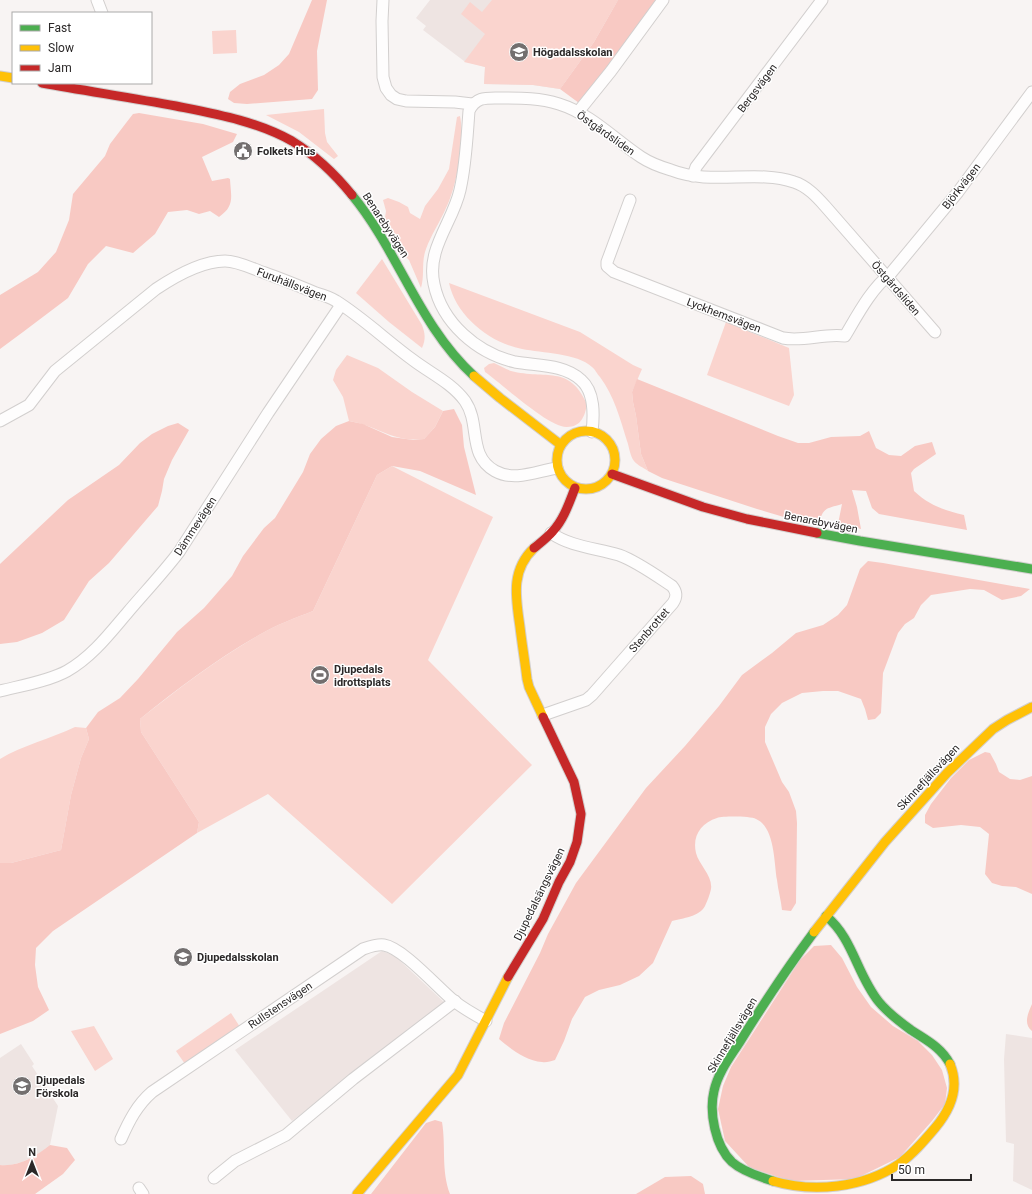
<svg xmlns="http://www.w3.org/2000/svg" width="1032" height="1194" font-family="Roboto,sans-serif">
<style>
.built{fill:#eee4e2}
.green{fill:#fad4ce}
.forest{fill:#f8c9c3}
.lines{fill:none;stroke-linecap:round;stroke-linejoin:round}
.street-casing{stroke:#d2cfce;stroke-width:13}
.fast-casing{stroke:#d2cfce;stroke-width:11}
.slow-casing{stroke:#d2cfce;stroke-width:11}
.jam-casing{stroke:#d2cfce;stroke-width:11}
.street{stroke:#fefdfd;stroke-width:11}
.fast{stroke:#4caf50;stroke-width:9}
.slow{stroke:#ffc107;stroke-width:9}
.jam{stroke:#c62828;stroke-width:9}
.labels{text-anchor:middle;stroke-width:3;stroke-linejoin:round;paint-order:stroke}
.poi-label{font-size:11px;font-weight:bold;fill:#2b2828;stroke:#fff;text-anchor:start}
.street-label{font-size:11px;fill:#2b2828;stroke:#fff}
</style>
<rect width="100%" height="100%" fill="#f8f4f3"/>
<g class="built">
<path d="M430,0H618L560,89L533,85L484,84L485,67L464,61L423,30L426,26L416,18Z"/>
<path d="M382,951L395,956L446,1004L292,1121L235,1050Z"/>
<path d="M1006,1034L1032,1038V1190L1013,1181L1014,1144L1006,1142L1004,1059Z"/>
<path d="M21,1044L34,1064L32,1066L58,1106L50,1145L37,1155L22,1162L7,1166L0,1165V1058Z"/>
</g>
<g class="green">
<path d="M492,0H618L594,42L560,89L533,85L484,84L485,67L464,62L485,34L461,14L470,2L482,12Z"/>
<path d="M236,30L237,53L213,54L212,31Z"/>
<path d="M324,109L325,133L327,142L338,156L334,159L299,132L266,115Z"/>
<path d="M460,116C465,139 457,186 446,208C440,222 431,235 426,249C421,262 425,275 421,288L409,260L403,254L385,218L386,211L383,200L388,198L399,202L408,207L410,213L420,219L425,206L438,189L449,169L457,117Z"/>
<path d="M382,259L422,325C425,333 426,339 422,348L389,322L356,293Z"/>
<path d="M449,283L580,332L633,365L642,369L632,392L633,402L636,416L641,454L648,471C644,468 637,465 634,461C630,456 629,446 627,441C620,418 614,396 600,377C597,374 595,369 592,367C577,353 542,353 522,349C490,343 456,316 449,283Z"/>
<path d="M726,322L789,348L794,395L789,406L707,375Z"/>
<path d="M347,355L378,368L412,392L443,411L435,427L424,439C394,443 378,426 349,421L343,397L333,380L336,370Z"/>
<path d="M494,363C500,366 506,369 511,371C546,380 569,364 587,404C585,416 581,427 567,427C549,428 501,383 485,372L484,368L489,364Z"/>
<path d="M392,466L493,517L428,660L532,765L392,904L268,794L197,833L199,822L141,732L140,719C178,689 217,659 259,635C276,625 295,618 313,611L377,475Z"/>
<path d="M75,727L86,728L89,739L81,758L71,795L61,850L11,863H0V759C23,745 50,739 75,727Z"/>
<path d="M231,1013L240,1027L185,1064L176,1051Z"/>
<path d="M94,1026L113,1059L95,1071L71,1031Z"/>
</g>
<g class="forest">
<path d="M312,0H327L317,51L318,90L312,99L247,104L234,103L228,99L230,92L240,84L264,75L279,65L289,54Z"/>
<path d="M618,0H656L619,55L579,103L560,89L594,42Z"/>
<path d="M139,113L203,124L237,134L233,142L202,157L212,181L228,178L230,179C231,197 235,206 219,217L210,211L199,214L187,210L168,212L155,234L133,253L106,246L88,264L68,298L23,332L0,349V295L38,272L56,252L69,220L73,194L105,156L110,144L126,123L133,114Z"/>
<path d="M637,379L778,436L798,443H809L831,437L860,436L869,431L876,448L889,455L901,456L915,446L932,442L936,454L914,469L911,473L914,491C930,506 944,510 964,515L967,530L879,514L872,508L866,491L852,490L857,507L861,529L838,524L842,504C826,509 823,507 819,524L804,523L757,509L662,478L648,471L641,454L636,416L633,402L632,392Z"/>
<path d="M454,409L462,425L464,447L476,495L420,471L392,466L377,475L313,611C295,618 276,625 259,635C217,659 178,688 140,719L141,732L199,822L197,833L53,931L36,948L35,965L38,987L49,1010L33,1021L0,1034V863H11L61,850L71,795L81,758L89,739L86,728L98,712L120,698L138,679L177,632L204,608L232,576L243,556L264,528L275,518L303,472L310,454L321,439L336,426L349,421L363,424L392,437L413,440L424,439L435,427L443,411Z"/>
<path d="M178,423L189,430L172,460L164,479L162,491L158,506L109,563L89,581L64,620L42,633L17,642L0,644V564L68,500L119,465L140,443L152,434L168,426Z"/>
<path d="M868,561L883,563L1030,589L1021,596L1002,600L984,590L970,589L931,595L921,605L914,618L905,624L898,633L883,673L881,713L875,719L868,720L865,709L861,699L838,691H823L802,693L782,703L771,714L765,727V742L782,782L789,792L796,811L797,823L796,903L791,911L782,910C781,900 778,890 777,880C774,863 775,827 756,819C750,816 723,816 717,818C701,823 692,836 696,853C699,865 713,876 711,889C710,894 707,902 705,906C699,917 683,918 672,921L653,963L639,976L620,985L599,990L585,997L572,1019L564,1041L555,1060C551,1061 546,1063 542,1062C526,1061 511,1049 499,1039L504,1023L540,953L548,934L576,883L646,788L685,746L719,706L742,675L772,653L796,633L823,625L838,615L847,605L860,569Z"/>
<path d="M985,752L990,753L996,764L999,772L1010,779L1020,780L1032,776V894L1016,887L1002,886L992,883L985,874L989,834L980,827L961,825L933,828L925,823V815L931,804L951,778L969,760Z"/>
<path d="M831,945L842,958L857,987L871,1007L893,1026L918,1041L932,1055L942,1070L947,1088L945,1104L932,1121L900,1157L855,1179L792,1181L750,1168L725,1141L718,1109L723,1086L731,1067L800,960L814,946Z"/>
<path d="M1032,1004V1031C1023,1024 1028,1013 1032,1004Z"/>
<path d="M435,1120L442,1122C446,1146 441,1171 450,1194H371L426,1123Z"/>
<path d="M50,1145L67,1148L75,1160L63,1174L35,1194H0V1165C19,1167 36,1156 50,1145Z"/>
<path d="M691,1176L703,1184L705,1194H636L665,1177Z"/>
</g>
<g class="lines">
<defs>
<g id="street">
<path d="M97,0L102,13"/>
<path d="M383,0L382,21L383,77L386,88L391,95L397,99L406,101L455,102L472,104"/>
<path d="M578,112L611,71L663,0"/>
<path d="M693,176L696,167L822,0"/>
<path d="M630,200L607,262V266L614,272L783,338C804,342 824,333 845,336C858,314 871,289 891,273L958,192L1032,92"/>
<path d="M0,421L29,405L55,371L156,289C174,277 201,261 225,261C238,261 253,269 265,273C282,279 299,286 316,293C323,295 330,297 336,301C363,318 387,341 413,360C430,373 452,383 465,401C481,424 467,455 495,471C515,482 537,471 557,468"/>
<path d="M592,432C594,415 595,392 581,380C564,364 537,366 515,362C477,353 442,323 434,284C426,249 453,222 460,190C466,164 467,137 469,111C476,96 487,98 502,98C522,98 540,98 559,104C591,114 614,139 641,157C650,163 661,167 671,170C712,186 755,169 794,182C807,186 817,197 825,206L935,332"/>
<path d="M0,691C20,686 49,681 67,671C92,657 110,633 128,612C145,592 163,573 179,552L268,413L341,305"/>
<path d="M543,715L586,700L592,695L673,603C677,597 677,592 672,586C657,576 636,561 619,555C596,548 571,547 551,533"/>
<path d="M121,1139C129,1121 137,1105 152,1092L363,949C369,947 377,944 384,945C403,948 438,988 454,1001C464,1009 475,1015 486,1021"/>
<path d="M214,1178L235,1161L286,1135L353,1079L455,1001"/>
<path d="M139,1188L143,1194"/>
</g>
<g id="fast">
<path d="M352,195C399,252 419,326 474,376"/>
<path d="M817,533L860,541L1032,569"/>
<path d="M826,916C853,938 857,975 879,1002C888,1013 900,1022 911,1030C926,1040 941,1047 950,1064"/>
<path d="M773,1181C760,1177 742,1171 732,1162C715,1146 709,1112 714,1091C718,1072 731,1056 741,1040C764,1003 788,967 814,932"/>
</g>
<g id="slow">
<path d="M0,76L13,78"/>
<path d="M474,376L500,398L561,445"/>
<circle cx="586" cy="460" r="29"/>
<path d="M534,548C510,571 516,598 520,627C522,644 525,662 527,679L529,687L543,717"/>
<path d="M814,932L885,842L947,773L993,729L1007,720L1032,707"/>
<path d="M773,1181C813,1193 863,1188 899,1164C913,1154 924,1141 935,1128C951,1109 960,1088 950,1064"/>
<path d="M357,1194L458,1075L508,977"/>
</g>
<g id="jam">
<path d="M42,83C87,91 132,98 176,106C216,114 256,121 292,141C315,155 335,174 352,195"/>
<path d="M612,474L703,507L747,519L817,533"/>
<path d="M534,548C540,543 547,538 553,531C564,519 569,503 575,488"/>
<path d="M508,977L543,919L559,882L570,862L577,842L581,814L574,782L543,717"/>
</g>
</defs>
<use href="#street" class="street-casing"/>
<use href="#fast" class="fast-casing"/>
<use href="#slow" class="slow-casing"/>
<use href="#jam" class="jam-casing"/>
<use href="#street" class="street"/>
<use href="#fast" class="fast"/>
<use href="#slow" class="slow"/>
<use href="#jam" class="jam"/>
</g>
<defs>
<symbol id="school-disc" viewBox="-11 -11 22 22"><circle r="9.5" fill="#736f6f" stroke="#fff"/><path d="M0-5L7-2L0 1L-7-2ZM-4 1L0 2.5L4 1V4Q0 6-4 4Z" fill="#fff"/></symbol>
<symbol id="civic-disc" viewBox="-11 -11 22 22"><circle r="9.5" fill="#736f6f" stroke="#fff"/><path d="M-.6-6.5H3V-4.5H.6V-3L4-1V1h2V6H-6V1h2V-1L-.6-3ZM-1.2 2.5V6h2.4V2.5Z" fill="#fff"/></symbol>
<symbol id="stadium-disc" viewBox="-11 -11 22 22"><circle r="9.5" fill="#736f6f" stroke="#fff"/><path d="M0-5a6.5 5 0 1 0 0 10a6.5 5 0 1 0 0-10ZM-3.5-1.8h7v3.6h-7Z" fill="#fff"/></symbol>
</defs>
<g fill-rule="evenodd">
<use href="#school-disc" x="508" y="41" width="22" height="22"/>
<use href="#civic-disc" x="232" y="140" width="22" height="22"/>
<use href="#stadium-disc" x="309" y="664" width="22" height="22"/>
<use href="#school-disc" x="172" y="946" width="22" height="22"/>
<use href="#school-disc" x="11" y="1075" width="22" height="22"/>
</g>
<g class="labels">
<g class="poi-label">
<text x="533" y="56">Högadalsskolan</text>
<text x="257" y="155">Folkets Hus</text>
<text x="334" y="673">Djupedals<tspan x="334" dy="13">idrottsplats</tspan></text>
<text x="197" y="961">Djupedalsskolan</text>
<text x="36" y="1084">Djupedals<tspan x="36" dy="13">Förskola</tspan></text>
</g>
<g class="street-label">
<text transform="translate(757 88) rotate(-53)" y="4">Bergsvägen</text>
<text transform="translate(606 133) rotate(35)" y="4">Östgårdsliden</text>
<text transform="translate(961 186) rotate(-52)" y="4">Björkvägen</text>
<text transform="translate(386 225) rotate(57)" y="4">Benarebyvägen</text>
<text transform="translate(292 284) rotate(21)" y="4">Furuhällsvägen</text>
<text transform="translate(896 288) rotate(49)" y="4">Östgårdsliden</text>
<text transform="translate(724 315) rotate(21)" y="4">Lyckhemsvägen</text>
<text transform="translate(821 522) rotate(11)" y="4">Benarebyvägen</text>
<text transform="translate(195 526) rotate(-57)" y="4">Dämmevägen</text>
<text transform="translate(649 630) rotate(-49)" y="4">Stenbrottet</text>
<text transform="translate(928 777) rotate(-47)" y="4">Skinnefjällsvägen</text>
<text transform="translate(539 894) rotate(-64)" y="4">Djupedalsängsvägen</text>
<text transform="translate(280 1005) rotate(-34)" y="4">Rullstensvägen</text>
<text transform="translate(732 1035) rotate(-59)" y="4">Skinnefjällsvägen</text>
</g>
</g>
<rect x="12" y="12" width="140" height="72" fill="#ffffff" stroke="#aaa9a9"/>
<rect x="20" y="25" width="20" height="6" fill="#4caf50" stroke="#aaa9a9"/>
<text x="48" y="32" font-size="12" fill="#2b2828">Fast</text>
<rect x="20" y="45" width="20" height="6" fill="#ffc107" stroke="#aaa9a9"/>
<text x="48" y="52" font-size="12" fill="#2b2828">Slow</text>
<rect x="20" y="65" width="20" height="6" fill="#c62828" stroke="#aaa9a9"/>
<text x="48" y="72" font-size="12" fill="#2b2828">Jam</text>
<g transform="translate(32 1162)" stroke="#ffffff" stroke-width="3" paint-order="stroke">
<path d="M0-3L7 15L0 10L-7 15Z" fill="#2b2828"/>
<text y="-6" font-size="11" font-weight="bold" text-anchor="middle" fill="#2b2828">N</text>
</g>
<path d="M892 1174v6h79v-6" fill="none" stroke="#2b2828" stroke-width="2"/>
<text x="898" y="1174" font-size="12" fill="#2b2828" stroke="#ffffff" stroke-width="3" paint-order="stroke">50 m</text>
</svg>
